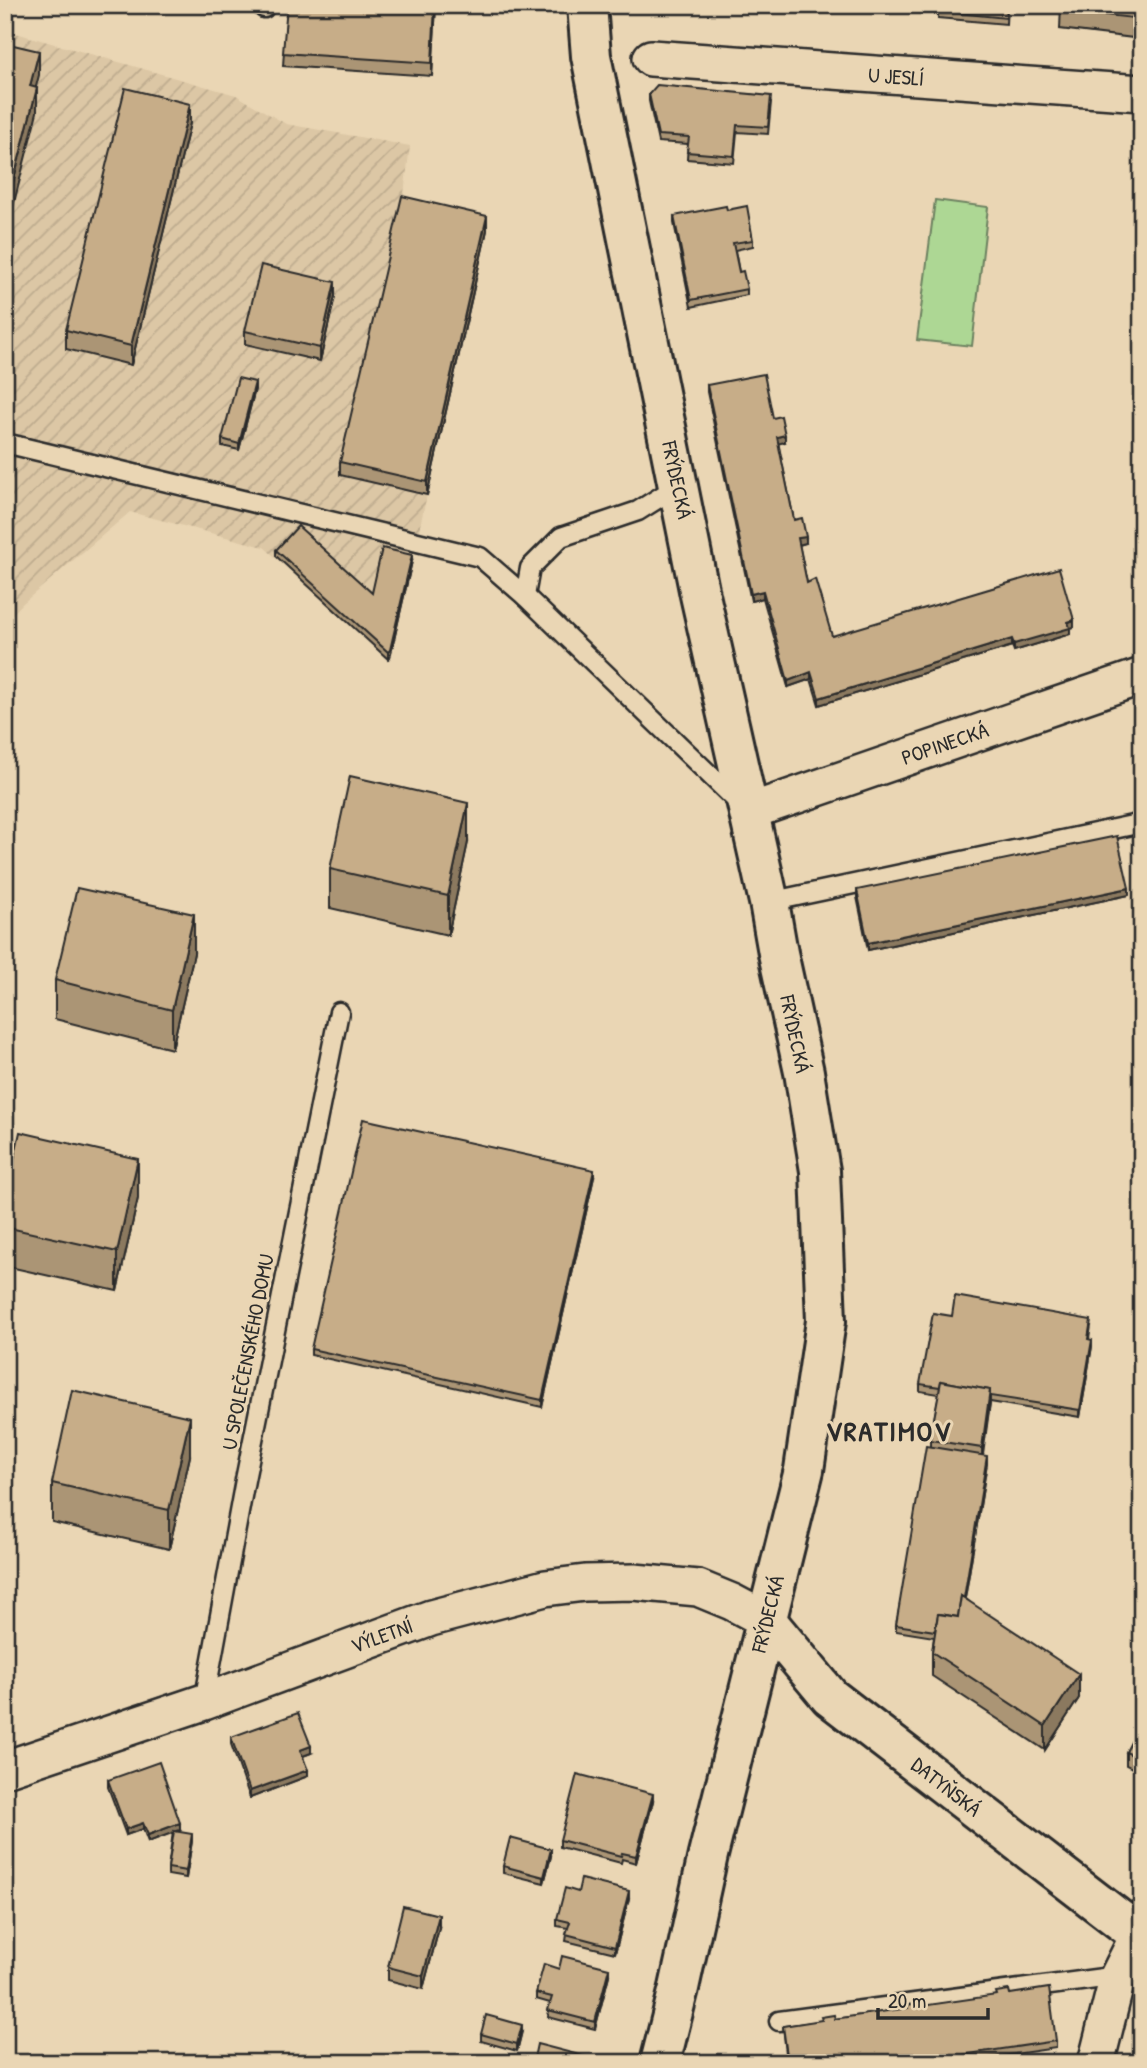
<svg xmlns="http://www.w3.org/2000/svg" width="1147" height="2068" font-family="'Patrick Hand',sans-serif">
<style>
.industrial{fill:url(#industrial-furrows)}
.green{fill:#add794;stroke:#6c8160;stroke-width:2}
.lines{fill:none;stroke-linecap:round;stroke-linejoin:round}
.lane-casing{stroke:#2b2b2b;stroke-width:23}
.street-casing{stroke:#2b2b2b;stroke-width:40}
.secondary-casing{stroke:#2b2b2b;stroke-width:44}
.lane{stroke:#ead6b4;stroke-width:18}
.street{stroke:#ead6b4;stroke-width:35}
.secondary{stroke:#ead6b4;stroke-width:38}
.wall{fill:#ab9575;stroke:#2b2b2b;stroke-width:2}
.shaded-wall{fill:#8b795f;stroke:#2b2b2b;stroke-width:2}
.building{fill:#c7ad88;stroke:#2b2b2b;stroke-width:2}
.labels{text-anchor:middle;stroke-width:6;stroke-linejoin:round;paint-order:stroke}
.street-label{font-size:21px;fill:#2b2b2b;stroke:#ead6b4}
.district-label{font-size:28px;font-weight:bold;letter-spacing:2px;fill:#2b2b2b;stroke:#ead6b4}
</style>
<defs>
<pattern id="industrial-furrows" width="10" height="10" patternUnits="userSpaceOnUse" patternTransform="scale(1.75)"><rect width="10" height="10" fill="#dcc7a5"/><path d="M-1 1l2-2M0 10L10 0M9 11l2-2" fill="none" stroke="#bdab8e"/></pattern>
</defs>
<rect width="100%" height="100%" fill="#ead6b4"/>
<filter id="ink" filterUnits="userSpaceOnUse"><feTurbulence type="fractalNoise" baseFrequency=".0143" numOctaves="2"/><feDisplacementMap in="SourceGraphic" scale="14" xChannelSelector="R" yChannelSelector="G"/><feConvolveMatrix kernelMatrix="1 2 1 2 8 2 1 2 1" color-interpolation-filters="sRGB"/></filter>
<g filter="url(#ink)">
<path class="industrial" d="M5,30L236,95L286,124L410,146L402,210L427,495L390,657L388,659L264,547L130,512L23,603L5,622Z"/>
<path class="green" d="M935,200L988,207L972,346L917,340Z"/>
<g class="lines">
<defs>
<g id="lane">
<path d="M264,8V5"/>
<path d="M5,443L480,557L525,596L740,804"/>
<path d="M525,596L530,568L561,537L638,511L678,486"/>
<path d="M769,902L1142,823"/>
<path d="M204,1702L245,1480L339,1012"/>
<path d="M779,2021L1118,1976"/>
</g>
<g id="street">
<path d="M651,58L1142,93"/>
<path d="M748,812L1142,676"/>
<path d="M5,1769L204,1702L431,1618L545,1588L585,1583L634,1582L698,1588L732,1602L766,1620"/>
<path d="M1096,2063L1118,1976L1142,1928"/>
</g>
<g id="secondary">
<path d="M587,5L591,56L700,595L769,902L778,953L804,1072L820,1171L826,1321L804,1470L708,1855L679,1988L660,2063"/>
<path d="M766,1620L830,1697L1142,1937"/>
</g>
</defs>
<use href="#lane" class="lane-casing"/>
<use href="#street" class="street-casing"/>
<use href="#secondary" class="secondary-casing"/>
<use href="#lane" class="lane"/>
<use href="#street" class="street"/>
<use href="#secondary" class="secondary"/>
</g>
<g class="wall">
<path d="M287,5H436L432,76L283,66Z"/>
<path d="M938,5H1007L1006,24L938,18Z"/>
<path d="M1061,5H1142V39L1060,29Z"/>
<path d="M649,94L771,102L768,134L737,132L734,163L687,159L688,144L658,142L649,101Z"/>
<path d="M190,123L131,365L66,349V330Z"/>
<path d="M674,216L753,240V246L735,250L739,272L747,289V295L691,307L674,223Z"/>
<path d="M487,230L427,495L340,475V462Z"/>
<path d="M335,296L320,361L245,344V331Z"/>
<path d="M707,385L773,418L785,442L778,443L794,520L806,543L799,545L807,583L832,636L1074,627L1070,628V634L1014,651L1012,646L819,705L811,679L788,687L763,598L751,601L707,392Z"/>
<path d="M255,389L239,450L222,446V439Z"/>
<path d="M276,550L372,593L412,561L390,657L388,659L276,556Z"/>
<path d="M468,842L448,935L330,908V869Z"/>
<path d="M857,890L1129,895L868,950L857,897Z"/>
<path d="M194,953L172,1049L55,1019V980Z"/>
<path d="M594,1177L542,1407L311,1355V1349Z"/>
<path d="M138,1198L117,1291L5,1266V1199Z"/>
<path d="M952,1316L1091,1326L1089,1339L1092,1346L1080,1417L990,1402L982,1455L987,1463L965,1598L1079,1698L1045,1750L932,1676V1652L934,1637L896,1631V1625L930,1447V1440L939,1394L920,1391V1384Z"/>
<path d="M190,1456L169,1549L52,1522V1483Z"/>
<path d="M1142,1721V1773L1126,1765V1752Z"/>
<path d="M231,1737L311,1753L303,1756L308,1776L250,1798L231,1744Z"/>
<path d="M108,1780L180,1830L176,1831L192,1841L186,1878L168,1875V1868L173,1832L148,1842L143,1829L126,1835L108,1787Z"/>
<path d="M653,1801L636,1863L622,1859L621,1863L560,1847V1840Z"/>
<path d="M551,1856L544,1883L503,1873V1866Z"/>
<path d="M578,1892L629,1898L615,1953L566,1941L568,1928L557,1926V1919Z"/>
<path d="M439,1928L423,1989L388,1980V1967Z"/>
<path d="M559,1969L609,1975L595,2029L548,2017L550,2003L536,1999V1993Z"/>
<path d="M1010,1994L1056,2041V2048L955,2063H787L783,2026Z"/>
<path d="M522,2031L517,2051L481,2041V2034Z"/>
</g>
<g class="shaded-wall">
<path d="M435,5H436L432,76V63Z"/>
<path d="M39,51V75L30,110V86Z"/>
<path d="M37,88V112L5,238V214Z"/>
<path d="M190,104V123L131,365V346Z"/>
<path d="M487,216V230L427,495V482Z"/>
<path d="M335,282V296L320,361V348Z"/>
<path d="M255,382V389L239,450V444Z"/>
<path d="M785,435V442L777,444V437Z"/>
<path d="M806,537V543L798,545V538Z"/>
<path d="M412,555V561L390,657L388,659V652Z"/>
<path d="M763,591V598L751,601V594Z"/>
<path d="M1074,620V627L1070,628V634L1014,651V644Z"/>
<path d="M1012,639V646L819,705V698Z"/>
<path d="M811,672V679L788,687V681Z"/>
<path d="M468,803V842L448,935V896Z"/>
<path d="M1129,888V895L868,950V943Z"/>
<path d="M194,914V953L172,1049V1010Z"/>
<path d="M138,1159V1198L117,1291V1252Z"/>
<path d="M594,1170V1177L542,1407V1400Z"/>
<path d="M1092,1340V1346L1080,1417V1410Z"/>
<path d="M990,1390V1403L982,1462V1448Z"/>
<path d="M190,1417V1456L169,1549V1510Z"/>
<path d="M987,1456V1463L958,1641V1634Z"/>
<path d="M1079,1674V1698L1045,1750V1726Z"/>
<path d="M311,1746V1753L300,1757V1750Z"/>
<path d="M308,1770V1776L250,1798V1791Z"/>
<path d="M653,1794V1801L636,1863V1856Z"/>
<path d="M143,1823V1829L126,1835V1829Z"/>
<path d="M180,1823V1830L148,1842V1835Z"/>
<path d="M192,1834V1841L186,1878V1871Z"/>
<path d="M551,1849V1856L544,1883V1877Z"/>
<path d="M629,1891V1898L615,1953V1947Z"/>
<path d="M439,1915V1928L423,1989V1976Z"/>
<path d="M609,1968V1975L595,2029V2022Z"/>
<path d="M522,2025V2031L517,2051V2044Z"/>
</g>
<g class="building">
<path d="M287,5H435L432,63L283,53Z"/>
<path d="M938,5H1007L1006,18L938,11Z"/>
<path d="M1061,5H1142V19L1060,10Z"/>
<path d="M5,43L39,51L30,86L37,88L5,214Z"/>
<path d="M657,85L771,96L768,127L737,125L734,156L687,152L689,137L658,135L649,94Z"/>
<path d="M125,88L190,104L131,346L66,330Z"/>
<path d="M402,196L487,216L427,482L340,462Z"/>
<path d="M726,206L727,210L747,206L753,240L733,243L739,272L743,271L747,289L691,300L674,216Z"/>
<path d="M261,265L335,282L320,348L245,331Z"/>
<path d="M764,374L773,418L781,416L785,435L777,437L794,520L802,518L806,537L798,538L807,583L815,579L832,636L1059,568L1074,620L1068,622L1070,628L1014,644L1012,639L819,698L811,672L788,681L763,591L751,594L707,385Z"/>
<path d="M238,378L255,382L239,444L222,439Z"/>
<path d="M298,526L372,593L382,548L412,555L390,650L388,652L276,550Z"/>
<path d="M350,776L468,803L448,896L330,869Z"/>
<path d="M1117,836L1129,888L868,943L857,890Z"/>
<path d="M77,888L194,914L172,1010L55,980Z"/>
<path d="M363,1119L594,1170L542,1400L311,1349Z"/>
<path d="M20,1132L138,1159L117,1252L5,1227V1199Z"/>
<path d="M955,1296L1091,1320L1088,1339L1092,1340L1080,1410L990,1396V1390L941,1381L940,1387L920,1384L933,1313L952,1316Z"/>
<path d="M941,1381L990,1390L982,1448L930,1440Z"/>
<path d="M72,1390L190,1417L169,1510L52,1483Z"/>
<path d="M926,1446L987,1456L964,1598L961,1596L958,1617L938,1614L935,1631L896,1625Z"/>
<path d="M961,1596L1079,1674L1045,1726L932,1652L938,1614L958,1617Z"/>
<path d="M298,1713L311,1746L300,1750L308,1770L250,1791L231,1737Z"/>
<path d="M1142,1721V1760L1126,1752Z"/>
<path d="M159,1762L180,1823L148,1835L143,1823L126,1829L108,1780Z"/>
<path d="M577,1774L653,1794L636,1856L622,1853L621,1856L560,1840Z"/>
<path d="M174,1831L192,1834L186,1871L168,1868Z"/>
<path d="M510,1838L551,1849L544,1877L503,1866Z"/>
<path d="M581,1879L629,1891L615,1947L566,1934L570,1922L557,1919L565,1888L578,1892Z"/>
<path d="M403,1906L439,1915L423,1976L388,1967Z"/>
<path d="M562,1956L609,1968L595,2022L548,2010L552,1997L536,1993L544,1964L559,1969Z"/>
<path d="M1049,1988L1056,2041L908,2063H788L783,2026L822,2020L821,2017L834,2015L835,2019L908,2008L907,2005L921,2003L922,2006L997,1995L996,1992L1009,1990L1010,1994Z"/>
<path d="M486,2015L522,2025L517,2044L481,2034Z"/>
<path d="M537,2044L587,2057L586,2063H524L526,2056L534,2058Z"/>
</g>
</g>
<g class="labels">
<g class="street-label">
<text transform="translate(896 77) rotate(4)" y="7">U JESLÍ</text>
<text transform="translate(677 480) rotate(78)" y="7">FRÝDECKÁ</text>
<text transform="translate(945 744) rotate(-19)" y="7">POPINECKÁ</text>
<text transform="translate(795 1034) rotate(78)" y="7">FRÝDECKÁ</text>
<text transform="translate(248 1352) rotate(-79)" y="7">U SPOLEČENSKÉHO DOMU</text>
<text transform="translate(768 1614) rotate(-76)" y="7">FRÝDECKÁ</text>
<text transform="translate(382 1636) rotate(-20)" y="7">VÝLETNÍ</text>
<text transform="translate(946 1787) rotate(38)" y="7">DATYŇSKÁ</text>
</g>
<g class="district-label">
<text x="889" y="1441">VRATIMOV</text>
</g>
</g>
<rect width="1147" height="2068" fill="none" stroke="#ead6b4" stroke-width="28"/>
<rect x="14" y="14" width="1119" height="2040" fill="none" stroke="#2b2b2b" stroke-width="2.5" filter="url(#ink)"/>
<path d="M878 2008v10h110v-10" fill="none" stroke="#2b2b2b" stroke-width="3.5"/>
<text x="888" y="2008" font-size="21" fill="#2b2b2b" stroke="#ead6b4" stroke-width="5" paint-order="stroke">20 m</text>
</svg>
